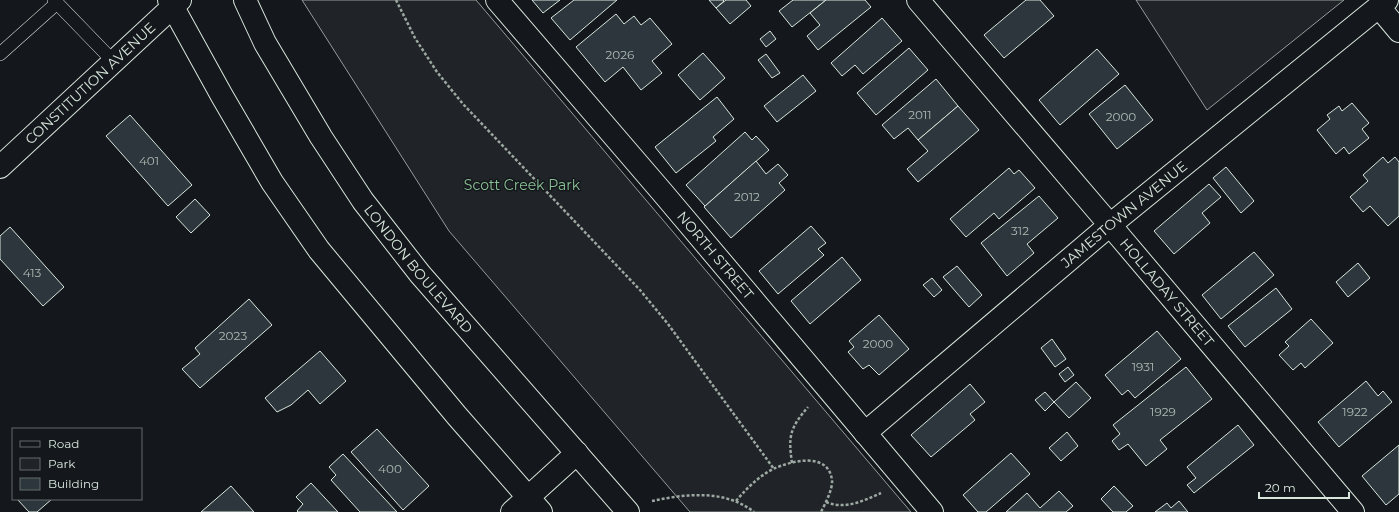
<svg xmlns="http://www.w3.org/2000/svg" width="1399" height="512" font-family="Montserrat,sans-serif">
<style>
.green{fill:#202428;stroke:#939e99}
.building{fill:#2c363c;stroke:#d8e6dc}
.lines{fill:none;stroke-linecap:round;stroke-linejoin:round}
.lane-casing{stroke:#d8e6dc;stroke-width:14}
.street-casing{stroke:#d8e6dc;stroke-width:24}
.secondary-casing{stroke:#d8e6dc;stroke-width:24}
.primary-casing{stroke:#d8e6dc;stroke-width:24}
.path{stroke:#9da8a2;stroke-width:2.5;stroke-dasharray:3 2;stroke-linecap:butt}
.lane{stroke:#14181c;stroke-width:13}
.street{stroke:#14181c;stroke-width:22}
.secondary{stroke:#14181c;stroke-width:22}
.primary{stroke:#14181c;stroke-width:22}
.labels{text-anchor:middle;stroke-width:3;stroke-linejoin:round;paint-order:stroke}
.number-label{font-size:12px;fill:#adbab4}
.street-label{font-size:14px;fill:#d8e6dc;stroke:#14181c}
.park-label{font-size:14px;fill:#8ac095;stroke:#14181c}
</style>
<rect width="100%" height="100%" fill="#14181c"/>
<g class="green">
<path d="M302,0H476L911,512H690L449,231Z"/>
<path d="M1136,0H1344L1207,110Z"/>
</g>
<g class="building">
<path d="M532,0H560L543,13Z"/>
<path d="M574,0H617L570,40L551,18Z"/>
<path d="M709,0H723L724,1L716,8Z"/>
<path d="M726,0H746L751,6L730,24L716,8Z"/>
<path d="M793,0H792H826L792,27L779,11Z"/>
<path d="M826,0H865L871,7L818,50L807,36L820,25L810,13Z"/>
<path d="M1026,0H1040L1054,16L1004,58L984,35Z"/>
<path d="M616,14L624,24L634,16L641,25L650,18L672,44L652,61L662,73L641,90L623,67L605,82L576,47Z"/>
<path d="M882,18L902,41L863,74L855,65L842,76L831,63Z"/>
<path d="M770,31L776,39L766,47L760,39Z"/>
<path d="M909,48L928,70L876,115L857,93Z"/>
<path d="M1097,49L1119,74L1060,125L1039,100Z"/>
<path d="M703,53L725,78L700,100L678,75Z"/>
<path d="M766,54L780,73L772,78L758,60Z"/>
<path d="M803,75L816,91L777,122L764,106Z"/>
<path d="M936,79L958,106L918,140L908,128L894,139L882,125Z"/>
<path d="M1125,85L1153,120L1117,149L1089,114Z"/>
<path d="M717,97L734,119L713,137L716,141L676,173L655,147Z"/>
<path d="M1352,103L1369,123L1362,129L1369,138L1349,154L1344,147L1336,154L1317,130L1330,119L1327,115L1339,106L1342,111Z"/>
<path d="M958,106L979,130L918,182L907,169L928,151L918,140Z"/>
<path d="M130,115L192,185L168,206L106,136Z"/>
<path d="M745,132L752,140L756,136L769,150L705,206L686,185Z"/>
<path d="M1383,157L1388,163L1395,157L1399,162V216L1388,226L1370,206L1363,212L1350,197L1368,181L1363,175Z"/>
<path d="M756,161L766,174L778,164L788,175L779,183L785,190L731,238L704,207Z"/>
<path d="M1226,167L1254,201L1241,213L1213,178Z"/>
<path d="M1009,168L1014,174L1019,170L1035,188L999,219L994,213L966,237L950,219Z"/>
<path d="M1209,184L1221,197L1202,213L1210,223L1174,254L1154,231Z"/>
<path d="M1039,196L1058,218L1027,244L1034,253L1007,276L981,243Z"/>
<path d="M195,199L210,215L191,233L176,217Z"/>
<path d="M811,226L826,243L818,249L824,255L778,294L759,271Z"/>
<path d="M10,227L64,287L43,306L0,259V236Z"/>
<path d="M1254,252L1274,275L1221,319L1202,295Z"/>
<path d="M842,257L861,280L810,324L791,301Z"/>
<path d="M1358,263L1370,278L1348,297L1336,282Z"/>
<path d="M957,266L982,295L969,307L943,277Z"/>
<path d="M932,278L942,290L934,297L923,285Z"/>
<path d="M1276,288L1292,309L1245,347L1228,326Z"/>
<path d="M249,299L272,325L200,388L182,369L200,354L195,348Z"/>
<path d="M879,315L909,349L879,375L869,365L863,369L848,352L854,347L849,341Z"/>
<path d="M1311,319L1333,343L1305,368L1301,363L1293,370L1279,355L1289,346L1285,342Z"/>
<path d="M1157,331L1181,359L1135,398L1128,390L1122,395L1105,375Z"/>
<path d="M1052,339L1066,359L1055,367L1041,348Z"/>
<path d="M320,351L346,381L320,404L308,390L291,405L277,412L265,398Z"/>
<path d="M1068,367L1074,375L1065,382L1059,374Z"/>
<path d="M1186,367L1212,399L1160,440L1167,449L1146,466L1128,444L1119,450L1112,441L1120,434L1113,425Z"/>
<path d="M1366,381L1378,396L1383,391L1392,402L1339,447L1318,422Z"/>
<path d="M1076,382L1091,398L1069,418L1054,402Z"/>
<path d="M970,384L985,402L970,414L975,420L931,457L911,435Z"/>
<path d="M1045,392L1054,402L1045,411L1035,400Z"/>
<path d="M1238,425L1254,445L1194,493L1187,485L1196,478L1187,467Z"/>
<path d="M377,429L429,486L403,510L351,452Z"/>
<path d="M1067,432L1078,446L1061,461L1049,448Z"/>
<path d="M1399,445V494L1386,505L1362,476Z"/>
<path d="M1011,453L1030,474L986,512H978L963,495Z"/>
<path d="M343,454L397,512H360L331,480L336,475L329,467Z"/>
<path d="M311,483L338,512H298L297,511L303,504L296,497Z"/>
<path d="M231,486L254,512H201Z"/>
<path d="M1114,486L1133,506L1126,512H1113L1101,499Z"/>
<path d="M1059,491L1073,506L1066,512H1006L1027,493L1040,508Z"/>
<path d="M17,499H52L37,512H29Z"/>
<path d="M1179,501L1188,512H1155L1167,503L1171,508Z"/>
</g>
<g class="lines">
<defs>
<g id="lane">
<path d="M54,0L114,62"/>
<path d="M0,54L57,3"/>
</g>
<g id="street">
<path id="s1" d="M497,0L662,192L932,512"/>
<path id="s2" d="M918,0L1110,225L1353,512"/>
<path d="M1379,7L1399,31"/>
<path id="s3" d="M865,433L1110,225L1387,0"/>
<path d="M512,512L577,453"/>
</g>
<g id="secondary">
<path id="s4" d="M0,167L180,0"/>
</g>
<g id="primary">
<path d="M169,0L222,96L272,182L319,250L457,416L541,512"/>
<path id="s5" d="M245,0L265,43L321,137L363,201L420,274L628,512"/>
</g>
</defs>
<use href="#lane" class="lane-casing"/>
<use href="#street" class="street-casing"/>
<use href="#secondary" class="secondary-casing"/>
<use href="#primary" class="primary-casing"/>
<g class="path">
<path d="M396,0L415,38L437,72L463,104L640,290L668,324L774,469"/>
<path d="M792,463C788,436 790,428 808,407"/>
<path d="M652,501C685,494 725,489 754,512"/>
<path d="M736,501C747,488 758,477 773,469C791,461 828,451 832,480C833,489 825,504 821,512"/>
<path d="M826,502C845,510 863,501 881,493"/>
</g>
<use href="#lane" class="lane"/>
<use href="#street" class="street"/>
<use href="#secondary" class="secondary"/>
<use href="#primary" class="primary"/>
</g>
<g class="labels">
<g class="number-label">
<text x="620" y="59">2026</text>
<text x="920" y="119">2011</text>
<text x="1121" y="121">2000</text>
<text x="149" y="165">401</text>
<text x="747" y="201">2012</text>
<text x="1020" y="235">312</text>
<text x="32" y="277">413</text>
<text x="233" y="340">2023</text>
<text x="878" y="348">2000</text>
<text x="1143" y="371">1931</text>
<text x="1163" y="416">1929</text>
<text x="1355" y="416">1922</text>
<text x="390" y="473">400</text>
</g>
<g class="street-label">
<text dy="5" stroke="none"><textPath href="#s4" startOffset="123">CONSTITUTION AVENUE</textPath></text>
<text dy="5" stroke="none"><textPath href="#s3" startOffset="339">JAMESTOWN AVENUE</textPath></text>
<text dy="5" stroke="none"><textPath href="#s1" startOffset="336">NORTH STREET</textPath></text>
<text dy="5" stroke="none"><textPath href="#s5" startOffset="321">LONDON BOULEVARD</textPath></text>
<text dy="5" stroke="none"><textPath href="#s2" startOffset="384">HOLLADAY STREET</textPath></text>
</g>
<g class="park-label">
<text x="522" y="190">Scott Creek Park</text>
</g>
</g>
<rect x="12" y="428" width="130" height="72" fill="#14181c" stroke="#626a69"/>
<rect x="20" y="441" width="20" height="6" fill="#14181c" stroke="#626a69"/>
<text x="48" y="448" font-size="12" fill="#d8e6dc">Road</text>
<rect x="20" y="458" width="20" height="12" fill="#202428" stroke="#626a69"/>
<text x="48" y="468" font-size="12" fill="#d8e6dc">Park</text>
<rect x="20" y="478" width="20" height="12" fill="#2c363c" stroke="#626a69"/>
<text x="48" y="488" font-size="12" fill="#d8e6dc">Building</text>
<path d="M1259 492v6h90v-6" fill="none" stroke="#d8e6dc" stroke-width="2"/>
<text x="1265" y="492" font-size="12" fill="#d8e6dc" stroke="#14181c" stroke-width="3" paint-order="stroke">20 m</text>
</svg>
